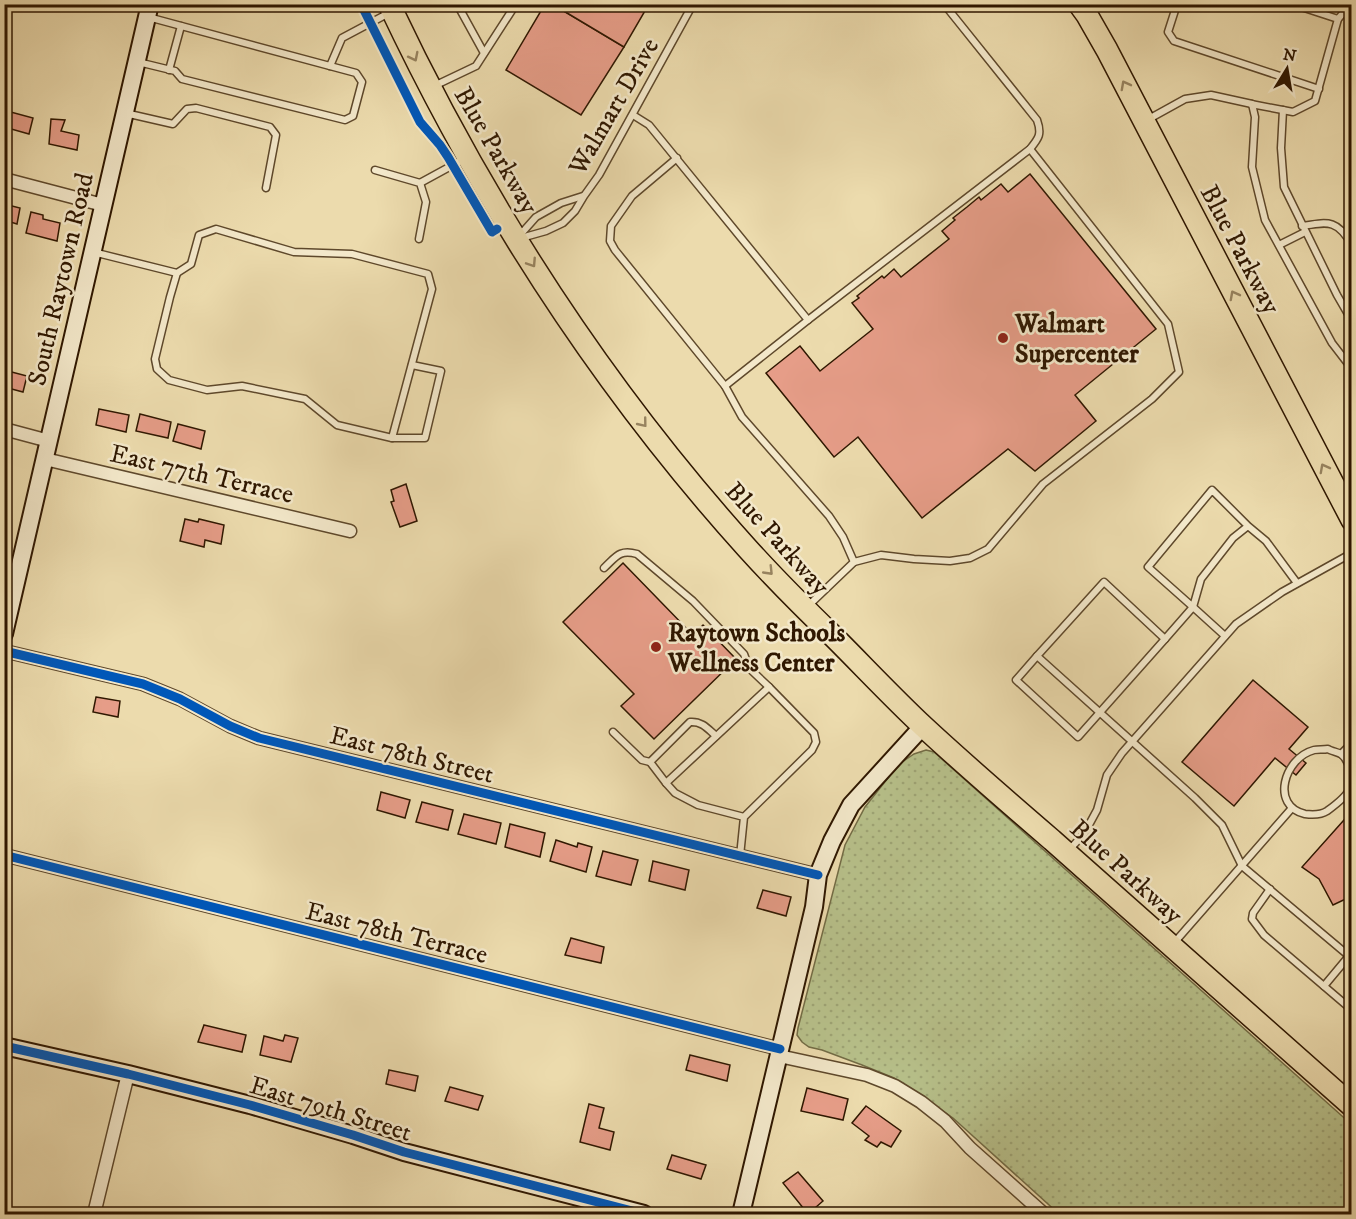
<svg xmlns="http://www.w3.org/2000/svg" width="1356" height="1219" font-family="'IM FELL DW Pica',serif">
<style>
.grass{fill:url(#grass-dots);stroke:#736c45;stroke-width:1.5}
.building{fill:#e69d88;stroke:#2f1700;stroke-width:1.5}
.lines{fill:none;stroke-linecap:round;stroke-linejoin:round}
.lane-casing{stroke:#5e482b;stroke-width:9}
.street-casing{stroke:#5e482b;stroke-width:15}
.secondary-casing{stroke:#2f1700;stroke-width:20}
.highway-casing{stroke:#2f1700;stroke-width:24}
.lane{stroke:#f3e8ca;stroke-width:6}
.street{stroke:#f3e8ca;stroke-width:12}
.secondary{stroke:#f3e8ca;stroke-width:16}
.highway{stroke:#ecdbad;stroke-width:21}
.cycleway-casing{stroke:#f3e8ca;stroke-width:13}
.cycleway{stroke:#0057b8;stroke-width:9}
.oneway{stroke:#97835f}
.poi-dot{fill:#8f2418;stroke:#f3e8ca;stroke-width:2}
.labels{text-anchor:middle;stroke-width:5;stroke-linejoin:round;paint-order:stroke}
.street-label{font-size:26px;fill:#2f1700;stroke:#f3e8ca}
.poi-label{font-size:26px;font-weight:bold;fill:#2f1700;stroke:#f3e8ca;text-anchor:start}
</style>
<defs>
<pattern id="grass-dots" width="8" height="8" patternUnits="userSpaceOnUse" patternTransform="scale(1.5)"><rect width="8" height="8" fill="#b7c08a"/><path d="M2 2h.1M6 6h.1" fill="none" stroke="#9ea475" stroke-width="1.8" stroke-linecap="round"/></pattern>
</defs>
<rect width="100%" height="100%" fill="#ecdbad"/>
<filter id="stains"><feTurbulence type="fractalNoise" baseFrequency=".00333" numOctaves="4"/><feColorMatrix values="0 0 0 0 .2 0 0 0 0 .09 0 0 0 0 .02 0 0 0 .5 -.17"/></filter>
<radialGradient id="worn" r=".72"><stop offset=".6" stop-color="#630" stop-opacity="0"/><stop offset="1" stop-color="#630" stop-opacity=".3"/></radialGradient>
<path class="grass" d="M926,750L934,752L1351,1124V1214H1059L953,1118L894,1078L862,1065L822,1050L809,1047L802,1042L797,1035L798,1028L845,845L865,807L899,764L914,754Z"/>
<g class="building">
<path d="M545,4H552L624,47L581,115L506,70Z"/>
<path d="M552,4H649L624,47Z"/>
<path d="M7,111L33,118L29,134L4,127V119Z"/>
<path d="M51,119L65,120L61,131L79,135L77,150L49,144Z"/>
<path d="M1030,174L1156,329L1075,395L1096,421L1035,471L1008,449L922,518L858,437L834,457L766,373L800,346L820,371L873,329L852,303L859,298L857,296L882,276L884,278L894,269L901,277L949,239L942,231L955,220L953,218L967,207L979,197L981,200L1001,184L1008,192Z"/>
<path d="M4,204L20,208L17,224L4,220Z"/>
<path d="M31,212L43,215V219L60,223L57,241L26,233Z"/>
<path d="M4,370L27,376L23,392L4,387Z"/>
<path d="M99,409L129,415L126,432L96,425Z"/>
<path d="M140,414L171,422L168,438L136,431Z"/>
<path d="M178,424L205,431L201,449L173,441Z"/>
<path d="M406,484L417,521L400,527L391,502L394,501L391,490Z"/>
<path d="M185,519L198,522L199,519L224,525L221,544L205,540L204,547L180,541Z"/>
<path d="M623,563L693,635L703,625L736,659L654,739L621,706L634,694L563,622Z"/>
<path d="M1253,680L1308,727L1289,749L1306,763L1296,775L1275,758L1234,806L1182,762Z"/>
<path d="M96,697L120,701L118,717L93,712Z"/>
<path d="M381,792L410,800L405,818L377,810Z"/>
<path d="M422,802L453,810L448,830L416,822Z"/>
<path d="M1352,811V896L1333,905L1319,879L1302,867Z"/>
<path d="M464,814L501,823L496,844L458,834Z"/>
<path d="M510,824L545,833L540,857L505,847Z"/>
<path d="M556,840L577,847L578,843L592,847L586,872L550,861Z"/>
<path d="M603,851L638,860L631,885L596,876Z"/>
<path d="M653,861L689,870L685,890L649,881Z"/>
<path d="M763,890L791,897L786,916L757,908Z"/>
<path d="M571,938L604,947L601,963L565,955Z"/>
<path d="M204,1025L246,1035L242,1052L198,1042Z"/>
<path d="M285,1035L298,1038L291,1062L260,1055L264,1036L283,1041Z"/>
<path d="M690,1055L730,1065L727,1081L686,1070Z"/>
<path d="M389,1070L418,1076L415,1091L386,1084Z"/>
<path d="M450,1087L483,1096L478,1110L445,1101Z"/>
<path d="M807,1088L848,1099L843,1120L801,1111Z"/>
<path d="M589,1104L604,1108L599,1128L614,1132L610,1150L580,1142Z"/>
<path d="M866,1106L901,1131L891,1147L881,1142L877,1147L865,1140L869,1136L852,1123Z"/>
<path d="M672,1155L706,1165L701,1179L667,1169Z"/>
<path d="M798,1172L823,1201L808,1214L783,1183Z"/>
</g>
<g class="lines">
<defs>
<g id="lane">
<path d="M457,4L484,53"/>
<path d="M1177,4L1168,32L1174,41L1319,89"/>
<path d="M1338,19L1351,4"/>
<path d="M138,62L175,71L182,79L345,120L353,116L362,82L356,73L148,17"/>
<path d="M330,66L342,38L389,13"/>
<path d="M169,70L181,26"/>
<path d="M434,86L476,66L516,4"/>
<path d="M1251,104L1293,112L1315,101L1338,19L1292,4"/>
<path d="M1283,110L1281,148L1284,187L1337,295L1352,321"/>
<path d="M125,113L173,124L187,109L196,108L270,127L276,135L266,188"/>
<path d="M633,115L649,125L808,320"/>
<path d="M1147,120L1185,99L1211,95L1252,104L1255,117L1252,167L1265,220L1332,343L1352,369"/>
<path d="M677,158L632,196L611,226L610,241L615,250L725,386L742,417L829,516L843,537L854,562L808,606"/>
<path d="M375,170L420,183L426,202L419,239"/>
<path d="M420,183L464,159"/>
<path d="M1302,226C1328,222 1337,219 1352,245"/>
<path d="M520,235L536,217L561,203L583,196"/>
<path d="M521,238L546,231L563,223L575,211L584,196L599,175L693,4"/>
<path d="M1279,245L1305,232"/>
<path d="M93,252L177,273L191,264L199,235L216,229L294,252L352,254L428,274L432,289L392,438"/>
<path d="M177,273L170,297L155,359L157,369L169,380L207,390L242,386L305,399L337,425L392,438H425L441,371L412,365"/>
<path d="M725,386L808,320L1030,149C1039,138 1042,134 1037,120L944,4"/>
<path d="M1248,526L1212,490L1148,567L1193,607L1201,579L1233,538L1248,526L1266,541L1297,583"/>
<path d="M854,562L881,555L914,559L950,561L970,558L988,549L1043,484L1152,399L1179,372L1168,324L1030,149"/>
<path d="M604,568C616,557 619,549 637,554L693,601L744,654L749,668L769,687"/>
<path d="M1225,636L1193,607L1165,639L1104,582L1037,656L1195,798L1222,825L1242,866L1349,956L1352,953"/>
<path d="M1037,656L1016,680L1078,737L1165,639"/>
<path d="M613,732L642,760L650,762"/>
<path d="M1328,749C1331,751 1337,752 1341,754C1349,760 1354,779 1350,788C1347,796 1334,806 1327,811C1321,815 1313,815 1305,814C1270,806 1284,758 1314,750C1318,749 1323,750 1328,749Z"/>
<path d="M1341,754L1352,743"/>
<path d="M666,783L650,762L690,722C702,721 708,729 716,736"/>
<path d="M1069,850L1084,834L1097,810L1107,775L1122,753L1236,624L1282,592L1352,553"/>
<path d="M740,856L744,817L698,805L675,793L666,783L769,687L814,733L816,742L812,750L744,817"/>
<path d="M1270,889L1253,913L1252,919L1264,935L1352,1010"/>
<path d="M1174,943L1292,808"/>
<path d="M1324,986L1349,956L1351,957"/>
</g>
<g id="street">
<path d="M4,179L103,205"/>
<path d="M4,429L49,441"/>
<path d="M45,459L350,531"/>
<path d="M4,651L143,684L180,699L230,726L259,738L818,875"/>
<path d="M4,855L780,1049"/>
<path d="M779,1056L867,1075L895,1086L921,1102L945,1121L970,1148L1044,1214"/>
<path d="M94,1214L128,1074"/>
</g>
<g id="secondary">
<path d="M4,634L150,4"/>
<path d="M4,1046L128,1074L250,1105L353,1135L404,1152L644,1214"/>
<path d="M741,1214L814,907L818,875L832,841L851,805L923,726"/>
</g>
<g id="highway">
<path d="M389,4C482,201 601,386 747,548C775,579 805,609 835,638C865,668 893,698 924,727C966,766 1009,803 1052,840C1152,929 1252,1018 1352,1106"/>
<path d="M1079,4L1087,15L1107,50L1352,520"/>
</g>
</defs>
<use href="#lane" class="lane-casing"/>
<use href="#street" class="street-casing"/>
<use href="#secondary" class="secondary-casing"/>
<use href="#highway" class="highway-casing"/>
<use href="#lane" class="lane"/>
<use href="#street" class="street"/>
<use href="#secondary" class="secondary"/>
<use href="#highway" class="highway"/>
<defs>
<g id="cycleway">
<path d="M361,4L420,122L440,145L448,157L492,232L497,229"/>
<path d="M4,651L143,684L180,699L230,726L259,738L818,875"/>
<path d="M4,855L780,1049"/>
<path d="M4,1046L128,1074L250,1105L353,1135L404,1152L644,1214"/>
</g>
</defs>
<use href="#cycleway" class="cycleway-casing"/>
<use href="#cycleway" class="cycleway"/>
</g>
<defs><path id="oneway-chevron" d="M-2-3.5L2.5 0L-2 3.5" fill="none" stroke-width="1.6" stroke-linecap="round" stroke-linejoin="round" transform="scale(1.5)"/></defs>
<g class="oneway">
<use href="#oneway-chevron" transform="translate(414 57) rotate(63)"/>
<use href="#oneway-chevron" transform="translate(1125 85) rotate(-118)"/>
<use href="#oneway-chevron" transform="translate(532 263) rotate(57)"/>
<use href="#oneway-chevron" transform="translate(1234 295) rotate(-118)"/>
<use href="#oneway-chevron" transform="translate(643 423) rotate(51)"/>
<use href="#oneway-chevron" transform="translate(1324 468) rotate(-118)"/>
<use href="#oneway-chevron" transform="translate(769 571) rotate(46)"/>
</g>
<g class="poi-dot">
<circle cx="1003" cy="338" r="6"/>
<circle cx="656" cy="647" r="6"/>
</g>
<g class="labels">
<g class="street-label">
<text transform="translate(613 106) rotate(-60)" y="9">Walmart Drive</text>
<text transform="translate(497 150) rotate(60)" y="9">Blue Parkway</text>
<text transform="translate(1241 249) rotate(62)" y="9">Blue Parkway</text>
<text transform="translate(60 279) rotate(-77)" y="9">South Raytown Road</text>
<text transform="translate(202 473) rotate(13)" y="9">East 77th Terrace</text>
<text transform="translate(778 538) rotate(48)" y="9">Blue Parkway</text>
<text transform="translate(412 754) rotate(14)" y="9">East 78th Street</text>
<text transform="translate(1127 871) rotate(42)" y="9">Blue Parkway</text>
<text transform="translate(397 932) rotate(14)" y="9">East 78th Terrace</text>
<text transform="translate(331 1108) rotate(17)" y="9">East 79th Street</text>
</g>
<g class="poi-label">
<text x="1015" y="332">Walmart<tspan x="1015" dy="30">Supercenter</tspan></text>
<text x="668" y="641">Raytown Schools<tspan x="668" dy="30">Wellness Center</tspan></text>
</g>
</g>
<rect width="1356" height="1219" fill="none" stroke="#ecdbad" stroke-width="24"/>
<rect x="6" y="6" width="1344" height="1207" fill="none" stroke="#2f1700" stroke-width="3"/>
<rect x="12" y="12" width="1332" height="1195" fill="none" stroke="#2f1700" stroke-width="1.5"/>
<g transform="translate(1287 69) rotate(11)" stroke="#f3e8ca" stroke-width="4.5" paint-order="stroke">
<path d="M0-4.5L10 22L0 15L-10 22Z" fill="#2f1700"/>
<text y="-9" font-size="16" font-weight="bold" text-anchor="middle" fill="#2f1700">N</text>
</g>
<rect width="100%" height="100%" filter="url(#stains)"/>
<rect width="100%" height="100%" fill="url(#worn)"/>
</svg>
